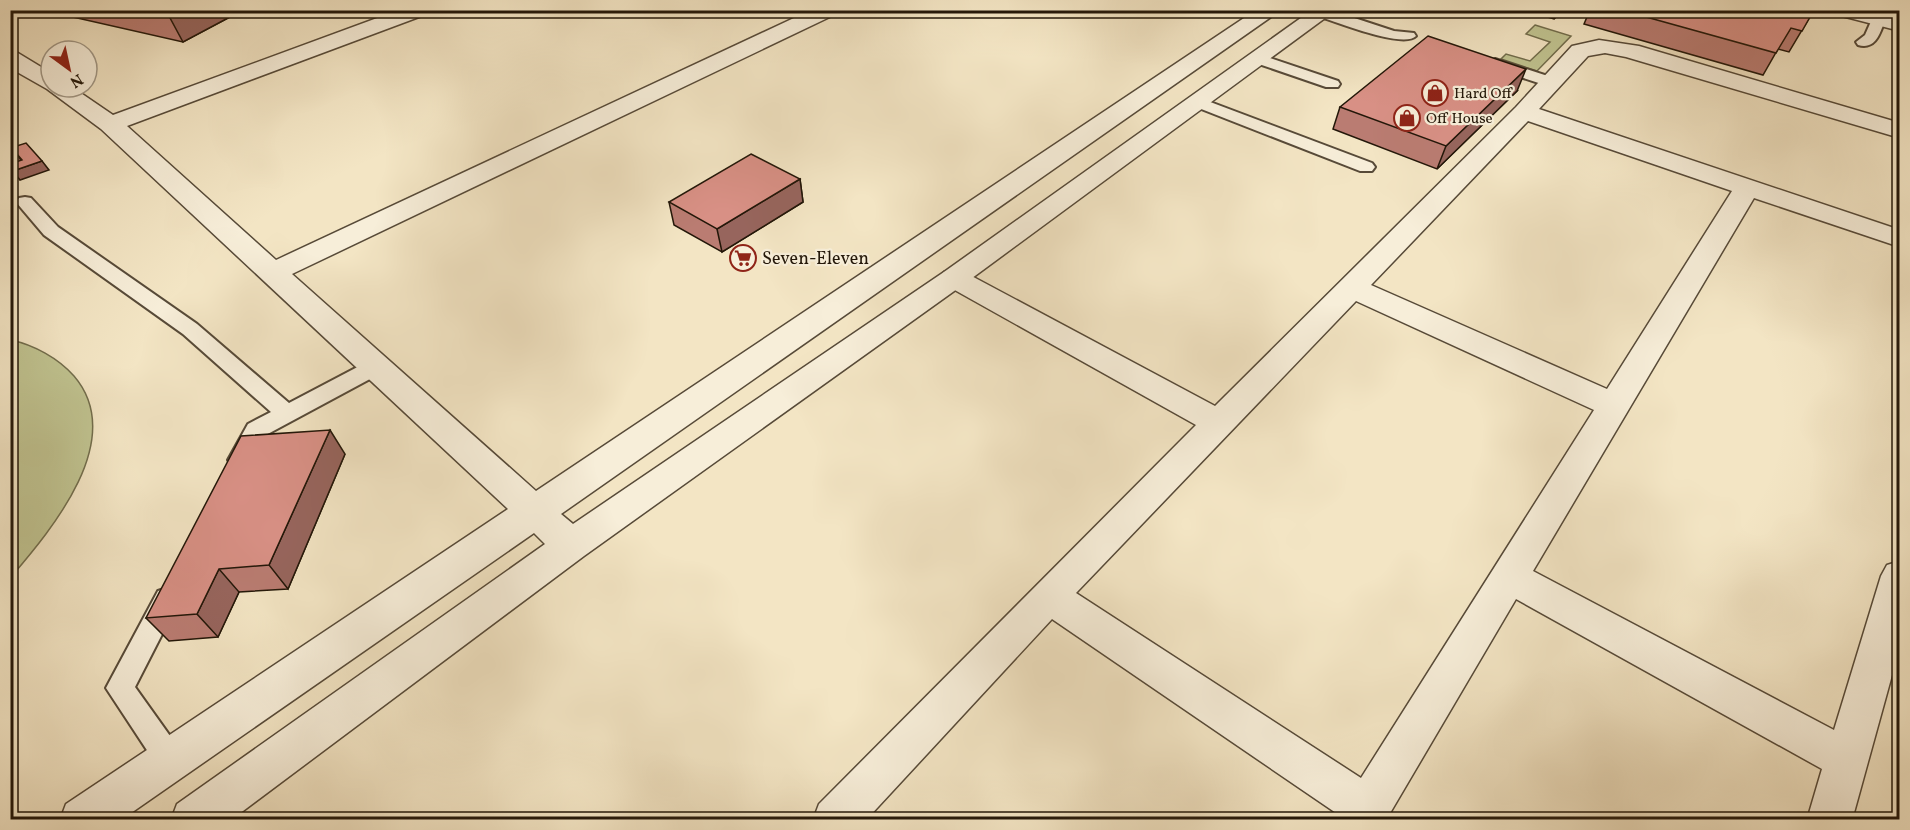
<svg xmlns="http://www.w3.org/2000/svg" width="1910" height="830" font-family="Vollkorn,serif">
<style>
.green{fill:#c0c390;stroke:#726d4c;stroke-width:1.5}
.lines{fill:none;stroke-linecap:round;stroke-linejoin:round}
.service-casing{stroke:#574a38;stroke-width:4}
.minor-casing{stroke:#574a38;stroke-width:3}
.tertiary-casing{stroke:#574a38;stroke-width:3}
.service{fill:#f7eed9;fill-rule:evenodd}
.minor{fill:#f7eed9;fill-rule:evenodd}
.tertiary{fill:#f7eed9;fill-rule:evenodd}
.wall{fill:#ba7c72;stroke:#231709;stroke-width:1.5}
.shaded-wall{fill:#97655d;stroke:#231709;stroke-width:1.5}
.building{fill:#d89085;stroke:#231709;stroke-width:1.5}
.labels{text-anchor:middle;stroke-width:4.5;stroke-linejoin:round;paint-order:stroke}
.far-poi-label{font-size:15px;fill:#231709;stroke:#f7eed9;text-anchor:start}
.poi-label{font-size:18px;fill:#231709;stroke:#f7eed9;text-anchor:start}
</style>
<rect width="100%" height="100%" fill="#f3e5c4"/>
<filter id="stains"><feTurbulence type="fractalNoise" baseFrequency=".00333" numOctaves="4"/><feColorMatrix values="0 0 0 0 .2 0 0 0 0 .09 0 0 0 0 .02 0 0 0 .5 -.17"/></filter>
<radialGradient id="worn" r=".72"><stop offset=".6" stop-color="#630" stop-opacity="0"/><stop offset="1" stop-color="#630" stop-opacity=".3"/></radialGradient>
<g class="green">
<path d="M1535,25L1571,36L1537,71L1501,59L1506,54L1530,61L1550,42L1526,34Z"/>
<path d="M11,340C34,345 58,358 74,376C128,439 52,529 11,577Z"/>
</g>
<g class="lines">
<defs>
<g id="service">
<path d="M1318,10H1330L1394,31L1414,33L1416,36C1404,49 1336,22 1318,16L1316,13Z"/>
<path d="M1878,16L1885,20C1880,33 1876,50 1858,45L1856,42L1865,35L1873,17Z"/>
<path d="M1258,54L1338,81L1340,84L1338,87H1326L1253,62L1250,59Z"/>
<path d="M1495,59L1557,79L1559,82L1551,87L1490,67L1487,64L1490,61Z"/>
<path d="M1197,97L1372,163L1375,167L1372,171H1360L1191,105L1189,102Z"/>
<path d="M25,197L31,198L58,227L197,324L289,403L367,362L375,360L383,362L386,367L383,372L264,436L248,466L240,469L232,466L228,460L248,424L271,412L183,334L44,235L16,202L19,198Z"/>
<path d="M167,588L176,591L180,599L135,687L180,750L185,760L180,770L170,774L160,770L106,688L158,591Z"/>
</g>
<path id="minor" d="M1599,40L1639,46L1900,123V138L1626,57L1605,53L1588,56L1539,109L1900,230V247L1754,198L1533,571L1834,730L1881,576L1887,565L1900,561V646L1852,820H1807L1822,769L1516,599L1386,820H1338L1339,815L1052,619L866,820H813L819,804L1196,425L944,284L940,278L944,272L954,269L964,272L1215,406L1516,107L1572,46ZM1528,121L1732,191L1607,389L1371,285ZM1356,301L1594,410L1361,778L1076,593Z"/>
<g id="tertiary">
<path d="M399,10H430L427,14L127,126L276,260L811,10H839L836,14L292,274L536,491L1256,10H1281L561,514L573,524L944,272L1312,10H1336L964,284L584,556L231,820H171L177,804L545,544L534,533L121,820H60L66,804L508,509L101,129L47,89L10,68V51L18,53L51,73V87H72L113,115Z"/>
<path d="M1831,10H1868L1900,18V31L1834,14Z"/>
</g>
</defs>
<use href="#service" class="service-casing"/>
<use href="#minor" class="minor-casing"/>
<use href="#tertiary" class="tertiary-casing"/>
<use href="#service" class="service"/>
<use href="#minor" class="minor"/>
<use href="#tertiary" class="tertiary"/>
</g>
<g class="wall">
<path d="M42,10H243L183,42Z"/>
<path d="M1523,10H1563L1554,19Z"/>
<path d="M1590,10H1814L1789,52L1778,49L1763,75L1584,24Z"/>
<path d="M1517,91L1437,169L1333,129L1340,107Z"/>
<path d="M1899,103V118L1893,116Z"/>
<path d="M800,179L803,202L722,252L674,225L669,202Z"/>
<path d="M345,454L288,589L239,592L218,637L169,641L146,618Z"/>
</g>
<g class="shaded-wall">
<path d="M181,10H243L183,42L169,16Z"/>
<path d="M1558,10H1563L1554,19Z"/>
<path d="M1526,69L1517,91L1437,169L1446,146Z"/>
<path d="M17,154L23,163L10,167V156Z"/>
<path d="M42,161L49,170L20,180L13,171Z"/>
<path d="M800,179L803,202L722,252L717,229Z"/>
<path d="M330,430L345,454L288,589L269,565Z"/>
<path d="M219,569L239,592L218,637L197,614Z"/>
</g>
<g class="building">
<path d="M141,10H181L169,16Z"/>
<path d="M1621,10H1814L1802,31L1791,28L1776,53Z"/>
<path d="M1428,36L1526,69L1446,146L1340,107Z"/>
<path d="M26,143L42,161L13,171L10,168V164L22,160L17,154L10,156V148Z"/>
<path d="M751,154L800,179L717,229L669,202Z"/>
<path d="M330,430L269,565L219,569L197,614L146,618L241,436Z"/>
</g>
<defs>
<symbol id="shop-ring" viewBox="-11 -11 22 22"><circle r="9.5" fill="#f7eed9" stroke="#8f2418" stroke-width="1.5"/><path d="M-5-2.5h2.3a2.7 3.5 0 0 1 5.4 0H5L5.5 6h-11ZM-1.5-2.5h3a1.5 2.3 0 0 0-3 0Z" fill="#8f2418"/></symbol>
<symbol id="supermarket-ring" viewBox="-11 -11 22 22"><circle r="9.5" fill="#f7eed9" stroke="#8f2418" stroke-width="1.5"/><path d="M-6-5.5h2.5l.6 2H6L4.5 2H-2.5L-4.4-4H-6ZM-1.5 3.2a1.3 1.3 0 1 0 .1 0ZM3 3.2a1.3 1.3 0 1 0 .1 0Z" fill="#8f2418"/></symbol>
</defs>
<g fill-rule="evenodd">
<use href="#shop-ring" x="1420" y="78" width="30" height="30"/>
<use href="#shop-ring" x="1392" y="103" width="30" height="30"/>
<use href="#supermarket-ring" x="728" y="243" width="30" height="30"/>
</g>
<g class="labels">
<g class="far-poi-label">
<text x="1454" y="98">Hard Off</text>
<text x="1426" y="123">Off House</text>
</g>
<g class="poi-label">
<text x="762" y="264">Seven-Eleven</text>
</g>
</g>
<rect width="1910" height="830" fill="none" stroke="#f3e5c4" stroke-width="36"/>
<rect x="12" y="12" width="1886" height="806" fill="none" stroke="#231709" stroke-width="3"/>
<rect x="18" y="18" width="1874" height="794" fill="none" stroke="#231709" stroke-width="1.5"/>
<g transform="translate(69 69) rotate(147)"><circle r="28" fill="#f7eed9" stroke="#a29886" stroke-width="1.5"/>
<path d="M0-4.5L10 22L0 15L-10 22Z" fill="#8f2418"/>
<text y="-9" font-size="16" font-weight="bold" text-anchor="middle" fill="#231709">N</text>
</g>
<rect width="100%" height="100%" filter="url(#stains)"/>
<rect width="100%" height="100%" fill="url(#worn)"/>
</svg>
